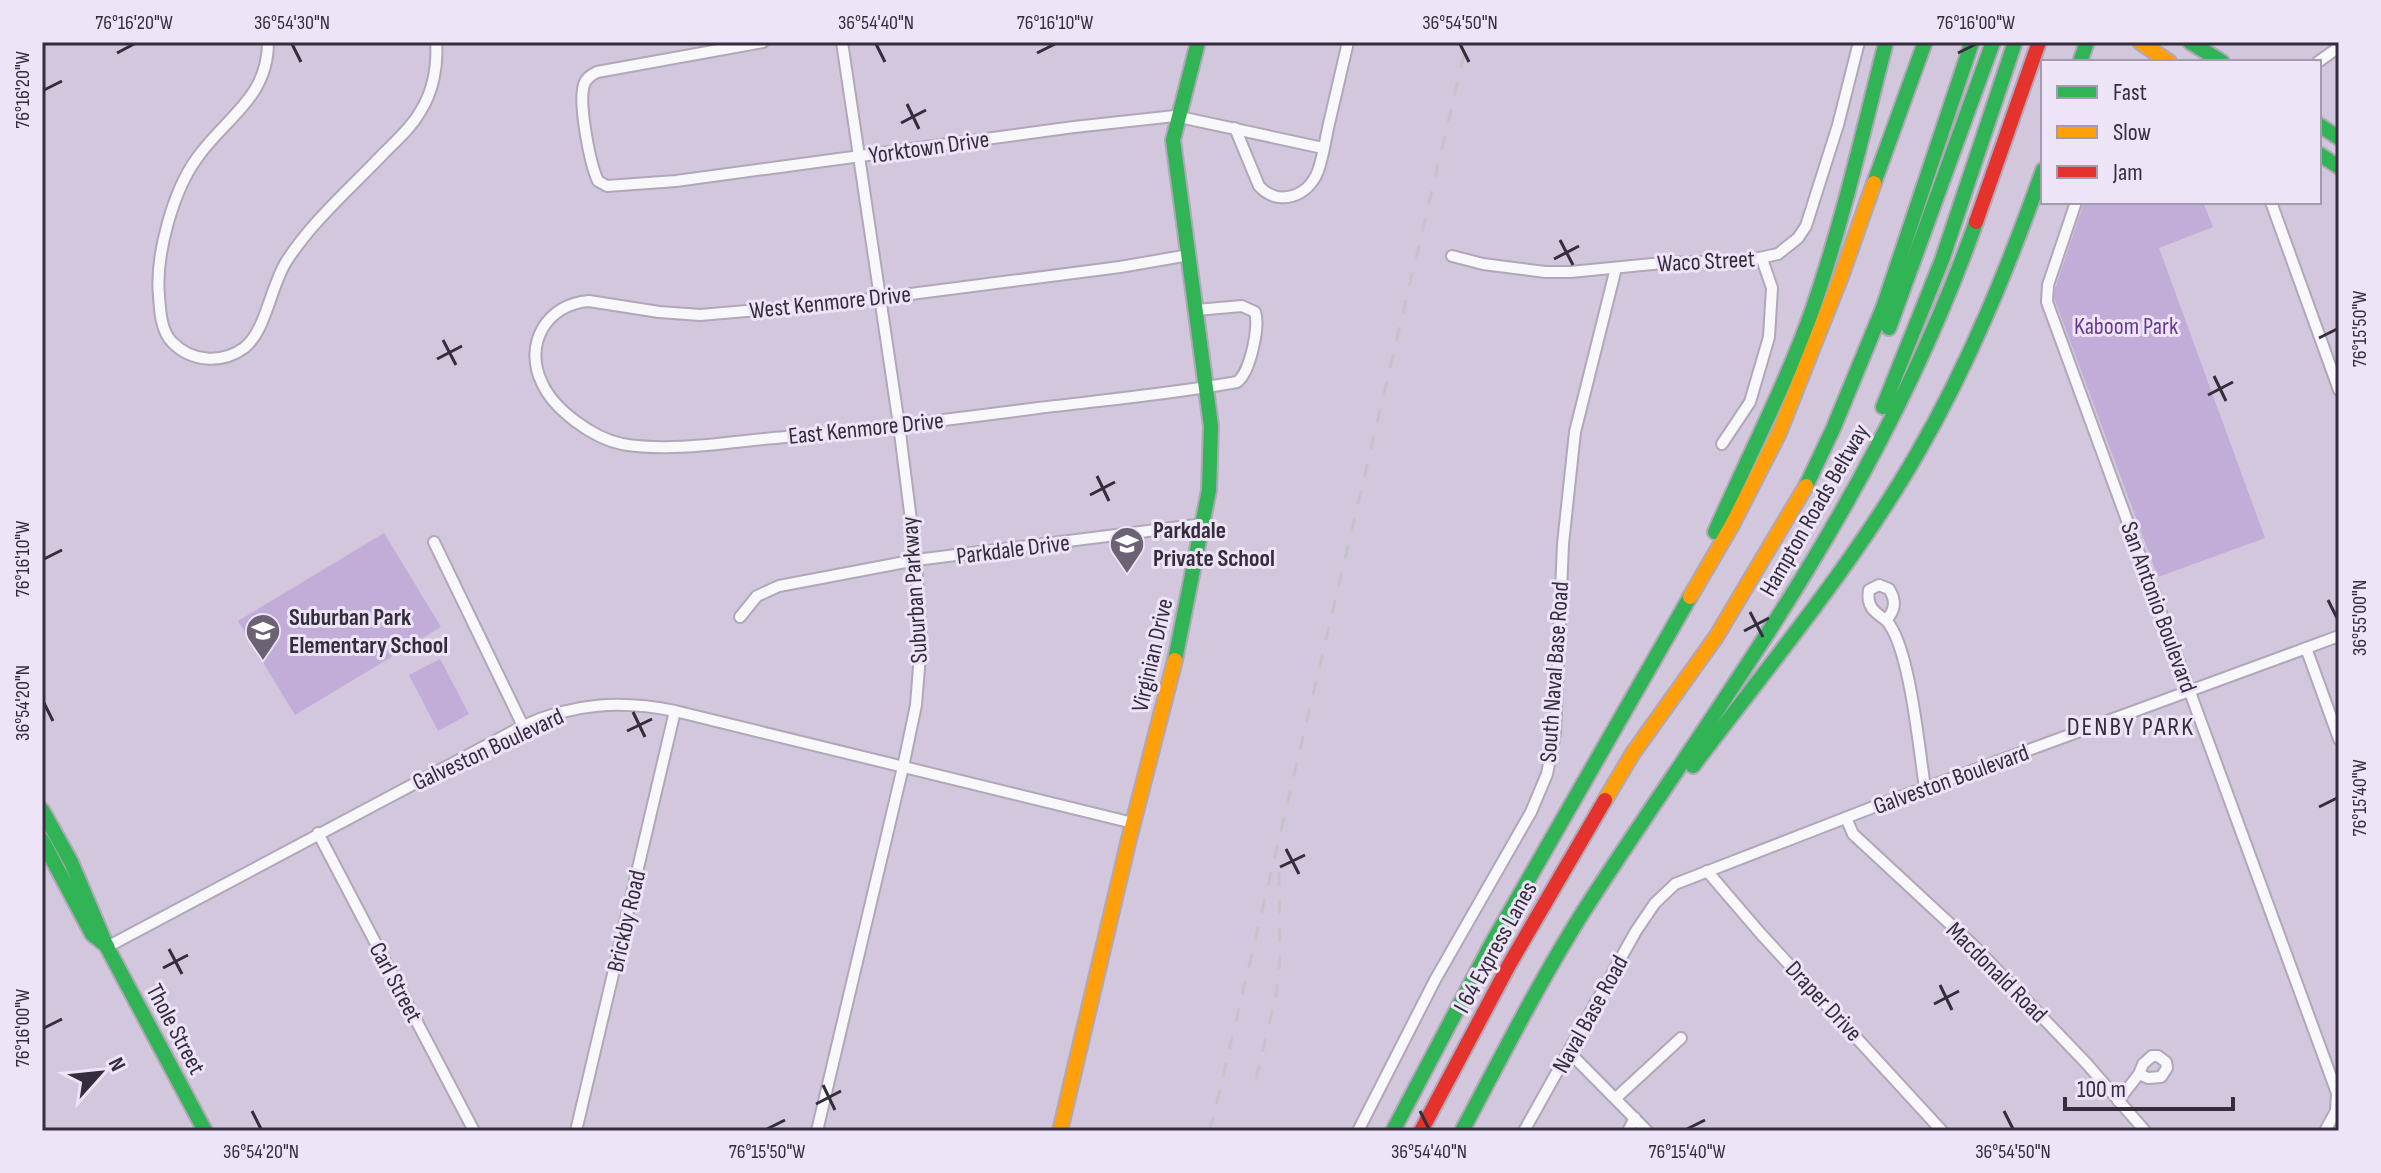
<svg xmlns="http://www.w3.org/2000/svg" width="2381" height="1173" font-family="'Sofia Sans Condensed',sans-serif">
<style>
.green{fill:#c2acd8}
.lines{fill:none;stroke-linecap:round;stroke-linejoin:round}
.street-casing{stroke:#b0a7b8;stroke-width:14}
.fast-casing{stroke:#b0a7b8;stroke-width:18}
.slow-casing{stroke:#b0a7b8;stroke-width:18}
.jam-casing{stroke:#b0a7b8;stroke-width:18}
.street{stroke:#f8f7fa;stroke-width:10}
.fast{stroke:#30b455;stroke-width:14}
.slow{stroke:#ff9f0a;stroke-width:14}
.jam{stroke:#e5322d;stroke-width:14}
.rail{stroke:#c6c4c9;stroke-width:3;stroke-dasharray:14 14;stroke-linecap:butt}
.ticks{fill:none;stroke:#342d3c;stroke-width:3}
.labels{text-anchor:middle;stroke-width:6;stroke-linejoin:round;paint-order:stroke}
.street-label{font-size:24px;fill:#342d3c;stroke:#ede4f8}
.park-label{font-size:24px;fill:#683991;stroke:#ede4f8}
.poi-label{font-size:24px;font-weight:bold;fill:#342d3c;stroke:#ede4f8;text-anchor:start}
.neighbourhood-label{font-size:26px;letter-spacing:2px;fill:#342d3c;stroke:#ede4f8}
.neatline{fill:none;stroke:#342d3c;stroke-width:3}
.ticks-label{font-size:20px;text-anchor:middle;fill:#342d3c}
</style>
<rect width="100%" height="100%" fill="#d2c7dd"/>
<g class="green">
<path d="M2084,202H2203L2213,227L2159,248L2265,538L2158,577L2053,295Z"/>
<path d="M384,533L441,627L295,715L238,621Z"/>
<path d="M440,659L469,714L438,731L409,675Z"/>
</g>
<g class="lines">
<defs>
<g id="street">
<path d="M268,42C268,98 226,117 197,158C173,191 155,256 159,296C160,311 161,331 172,342C191,362 222,364 244,348C266,331 270,288 286,262C312,221 351,188 384,153C397,140 411,128 420,112C433,92 438,66 436,42"/>
<path d="M763,42L597,72C591,75 586,78 584,85C578,103 590,164 598,181L607,186L676,181L1074,127L1175,116L1323,148"/>
<path d="M2318,62L2339,47"/>
<path d="M1235,128L1259,186C1278,207 1308,197 1318,171C1323,157 1325,142 1328,128C1335,99 1341,71 1348,42"/>
<path d="M2076,202L2048,285L2047,302L2337,1093L2336,1111L2325,1131"/>
<path d="M2271,202L2339,390"/>
<path d="M1189,255L1120,267L841,303L700,315L659,312L589,301C547,304 523,344 542,383C554,410 593,438 622,444C674,453 733,441 785,437C870,430 954,419 1038,408C1104,400 1171,394 1237,382C1250,373 1260,326 1255,312L1242,306L1196,310"/>
<path d="M1452,256L1483,264L1545,272H1570L1663,263L1745,261L1778,254L1798,238L1806,226L1838,125L1859,42"/>
<path d="M1722,444L1750,402L1769,337L1772,288L1762,259"/>
<path d="M434,542L523,726"/>
<path d="M1879,585L1889,589C1896,600 1896,610 1886,620C1874,612 1866,606 1869,590Z"/>
<path d="M740,617L757,596L779,586L916,560L1204,524"/>
<path d="M1886,620C1910,646 1919,750 1925,788"/>
<path d="M2306,648L2339,739"/>
<path d="M1846,818L1853,834L1977,949L2087,1064L2145,1131"/>
<path d="M318,833L474,1131"/>
<path d="M1707,871L1761,934L1942,1131"/>
<path d="M107,947L523,726C573,703 621,700 675,711L1133,823"/>
<path d="M1569,1052L1647,1131"/>
<path d="M2152,1056H2158L2166,1062L2167,1068L2161,1077L2148,1078L2139,1074L2143,1064Z"/>
<path d="M1616,1098L1681,1038"/>
<path d="M2118,1101L2139,1074"/>
<path d="M576,1131L675,711"/>
<path d="M817,1131L903,767L916,705L921,642L916,560L899,425L842,42"/>
<path d="M1358,1131L1435,980L1531,812L1547,774L1555,734L1563,544L1575,432L1616,268"/>
<path d="M1524,1131L1636,931L1655,903L1675,884L1876,806L2339,636"/>
<path d="M1628,1131L1635,1118"/>
</g>
<g id="fast">
<path d="M2190,42L2222,62"/>
<path d="M2080,62L2087,42"/>
<path d="M2319,125L2339,138"/>
<path d="M2319,154L2339,167"/>
<path d="M1874,183L1925,42"/>
<path d="M1889,328L1993,42"/>
<path d="M1883,407L1942,260L2015,42"/>
<path d="M1806,486L1833,429L1883,308L1972,42"/>
<path d="M1715,532C1748,457 1786,385 1813,308C1843,221 1863,131 1886,42"/>
<path d="M1175,660L1209,490L1211,426L1173,140L1198,42"/>
<path d="M1693,766C1770,664 1853,565 1917,454C1969,364 2008,268 2043,170"/>
<path d="M42,810L71,862L107,947L205,1131"/>
<path d="M42,840L92,934L107,946"/>
<path d="M1393,1131L1492,943L1690,597"/>
<path d="M1462,1131C1502,1056 1540,980 1585,909C1657,797 1735,689 1804,575C1872,464 1932,346 1976,222"/>
</g>
<g id="slow">
<path d="M2140,42L2169,62"/>
<path d="M1690,597L1732,525L1779,433L1842,274L1874,183"/>
<path d="M1605,800L1633,753L1716,637L1806,486"/>
<path d="M1060,1131L1129,839L1175,660"/>
</g>
<g id="jam">
<path d="M1976,222L2039,42"/>
<path d="M1421,1131L1509,965L1605,800"/>
</g>
</defs>
<use href="#street" class="street-casing"/>
<use href="#fast" class="fast-casing"/>
<use href="#slow" class="slow-casing"/>
<use href="#jam" class="jam-casing"/>
<use href="#street" class="street"/>
<use href="#fast" class="fast"/>
<use href="#slow" class="slow"/>
<use href="#jam" class="jam"/>
<g class="rail">
<path d="M1256,1079L1276,995L1280,957L1279,870"/>
<path d="M1210,1131L1467,42"/>
</g>
</g>
<path class="ticks" d="M292,44L301,62M876,44L885,62M1460,44L1469,62M117,53L134,44M1037,53L1055,44M1958,53L1976,44M44,90L62,81M907,104L919,129M901,123L926,110M1560,240L1573,265M1554,259L1579,246M2319,338L2337,329M443,340L456,365M437,359L462,346M2214,376L2226,401M2208,395L2233,382M1097,476L1109,501M1090,495L1115,482M44,559L62,550M2328,600L2337,618M1750,612L1763,637M1744,631L1769,618M44,703L53,721M633,712L645,737M627,731L652,719M2319,807L2337,798M1286,849L1299,874M1280,867L1305,855M169,949L182,974M163,968L188,955M1940,985L1952,1010M1934,1004L1959,991M44,1028L62,1019M823,1085L835,1110M816,1104L841,1091M252,1111L261,1129M1420,1111L1429,1129M2004,1111L2013,1129M767,1129L785,1120M1687,1129L1705,1120"/>
<defs>
<symbol id="school-pin" viewBox="-11 -11 22 30"><path d="M0 17L-7.5 6A9.5 9.5 0 1 1 7.5 6Z" fill="#6b6374" stroke="#ede4f8"/><path d="M0-5L7-2L0 1L-7-2ZM-4 1L0 2.5L4 1V4Q0 6-4 4Z" fill="#fff"/></symbol>
</defs>
<g fill-rule="evenodd">
<use href="#school-pin" x="1107" y="524" width="40" height="54"/>
<use href="#school-pin" x="243" y="611" width="40" height="54"/>
</g>
<g class="labels">
<g class="street-label">
<text transform="translate(929 147) rotate(-8)" y="8">Yorktown Drive</text>
<text transform="translate(1706 261) rotate(-3)" y="8">Waco Street</text>
<text transform="translate(830 302) rotate(-6)" y="8">West Kenmore Drive</text>
<text transform="translate(866 428) rotate(-6)" y="8">East Kenmore Drive</text>
<text transform="translate(1814 510) rotate(-60)" y="8">Hampton Roads Beltway</text>
<text transform="translate(1013 549) rotate(-7)" y="8">Parkdale Drive</text>
<text transform="translate(914 590) rotate(-94)" y="8">Suburban Parkway</text>
<text transform="translate(2159 607) rotate(70)" y="8">San Antonio Boulevard</text>
<text transform="translate(1152 655) rotate(-77)" y="8">Virginian Drive</text>
<text transform="translate(1554 672) rotate(-86)" y="8">South Naval Base Road</text>
<text transform="translate(488 749) rotate(-25)" y="8">Galveston Boulevard</text>
<text transform="translate(1951 779) rotate(-20)" y="8">Galveston Boulevard</text>
<text transform="translate(626 921) rotate(-77)" y="8">Brickby Road</text>
<text transform="translate(1495 947) rotate(-61)" y="8">I 64 Express Lanes</text>
<text transform="translate(1997 972) rotate(45)" y="8">Macdonald Road</text>
<text transform="translate(396 982) rotate(62)" y="8">Carl Street</text>
<text transform="translate(1824 1001) rotate(47)" y="8">Draper Drive</text>
<text transform="translate(1590 1014) rotate(-61)" y="8">Naval Base Road</text>
<text transform="translate(176 1029) rotate(62)" y="8">Thole Street</text>
</g>
<g class="park-label">
<text x="2126" y="334">Kaboom Park</text>
</g>
<g class="poi-label">
<text x="1153" y="538">Parkdale<tspan x="1153" dy="28">Private School</tspan></text>
<text x="289" y="625">Suburban Park<tspan x="289" dy="28">Elementary School</tspan></text>
</g>
<g class="neighbourhood-label">
<text x="2131" y="735">DENBY PARK</text>
</g>
</g>
<rect width="2381" height="1173" fill="none" stroke="#ede4f8" stroke-width="88"/>
<rect x="2041" y="60" width="280" height="144" fill="#ede4f8" stroke="#a39bad" stroke-width="2"/>
<rect x="2057" y="86" width="40" height="12" fill="#30b455" stroke="#a39bad" stroke-width="2"/>
<text x="2113" y="100" font-size="24" fill="#342d3c">Fast</text>
<rect x="2057" y="126" width="40" height="12" fill="#ff9f0a" stroke="#a39bad" stroke-width="2"/>
<text x="2113" y="140" font-size="24" fill="#342d3c">Slow</text>
<rect x="2057" y="166" width="40" height="12" fill="#e5322d" stroke="#a39bad" stroke-width="2"/>
<text x="2113" y="180" font-size="24" fill="#342d3c">Jam</text>
<g transform="translate(100 1073) rotate(63)" stroke="#ede4f8" stroke-width="6" paint-order="stroke">
<path d="M0-6L14 30L0 20L-14 30Z" fill="#342d3c"/>
<text y="-12" font-size="22" font-weight="bold" text-anchor="middle" fill="#342d3c">N</text>
</g>
<path d="M2065 1097v12h168v-12" fill="none" stroke="#342d3c" stroke-width="4"/>
<text x="2077" y="1097" font-size="24" fill="#342d3c" stroke="#ede4f8" stroke-width="6" paint-order="stroke">100 m</text>
<rect x="44" y="44" width="2293" height="1085" class="neatline"/>
<g class="ticks-label">
<text x="134" y="29">76°16'20"W</text>
<text x="292" y="29">36°54'30"N</text>
<text x="876" y="29">36°54'40"N</text>
<text x="1055" y="29">76°16'10"W</text>
<text x="1460" y="29">36°54'50"N</text>
<text x="1976" y="29">76°16'00"W</text>
<text transform="translate(22 90) rotate(-90)" y="7">76°16'20"W</text>
<text transform="translate(2359 329) rotate(-90)" y="7">76°15'50"W</text>
<text transform="translate(22 559) rotate(-90)" y="7">76°16'10"W</text>
<text transform="translate(2359 618) rotate(-90)" y="7">36°55'00"N</text>
<text transform="translate(22 703) rotate(-90)" y="7">36°54'20"N</text>
<text transform="translate(2359 798) rotate(-90)" y="7">76°15'40"W</text>
<text transform="translate(22 1028) rotate(-90)" y="7">76°16'00"W</text>
<text x="261" y="1158">36°54'20"N</text>
<text x="767" y="1158">76°15'50"W</text>
<text x="1429" y="1158">36°54'40"N</text>
<text x="1687" y="1158">76°15'40"W</text>
<text x="2013" y="1158">36°54'50"N</text>
</g>
</svg>
